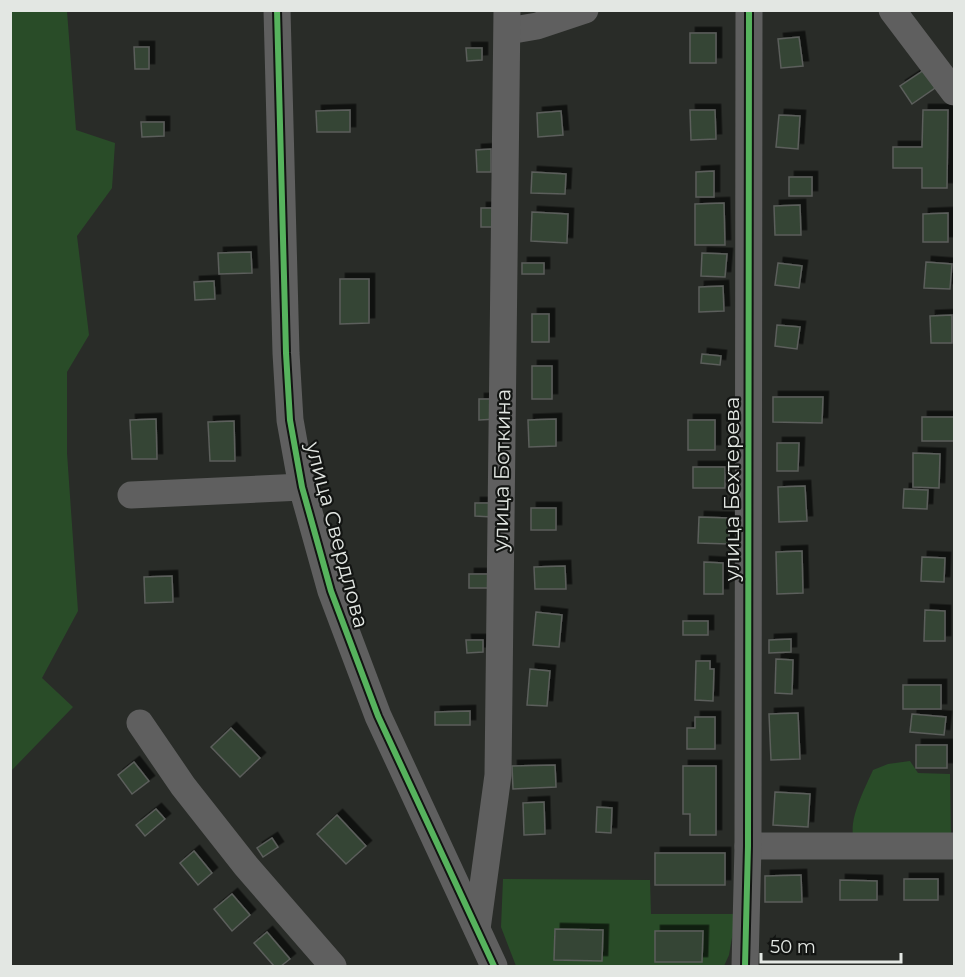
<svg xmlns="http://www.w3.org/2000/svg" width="965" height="977" font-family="Montserrat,sans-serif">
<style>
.green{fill:#294c28}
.building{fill:#354535;stroke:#5b5e5b;stroke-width:1.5;filter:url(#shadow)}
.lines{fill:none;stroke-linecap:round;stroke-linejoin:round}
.minor{stroke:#5f5f5f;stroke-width:27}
.cycleway-casing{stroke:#121412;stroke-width:10}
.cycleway{stroke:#56b35d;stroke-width:6}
.labels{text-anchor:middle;stroke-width:4.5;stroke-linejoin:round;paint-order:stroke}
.street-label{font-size:21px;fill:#e3e7e3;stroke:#121412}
</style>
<defs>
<filter id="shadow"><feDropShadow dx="5.5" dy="-5.5" stdDeviation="0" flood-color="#0009"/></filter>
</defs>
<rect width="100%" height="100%" fill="#292c28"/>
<g class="green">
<path d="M11,10L67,11L76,130L115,143L112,188L77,236L89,335L67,372V453L78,611L42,678L73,707L11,771Z"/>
<path d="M910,761L918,773L950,774L951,837L853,836C850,816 865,788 873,770L888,764Z"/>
<path d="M503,879L650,880L651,914H736L729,955L724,966H516L501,927Z"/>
</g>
<g class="building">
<rect x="690" y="33" width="26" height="30"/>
<path d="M799,37L803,66L781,68L778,39Z"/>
<path d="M134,47H149V69H135Z"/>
<path d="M466,48H482V60L467,61Z"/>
<path d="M924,70L935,88L912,104L900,86Z"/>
<path d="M350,110V132H317L316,111Z"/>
<path d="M690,110H715L716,139L691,140Z"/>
<path d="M923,110H948L947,188H922V168H893V147H922Z"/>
<path d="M561,111L563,135L538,137L537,113Z"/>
<path d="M779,115L800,116L798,149L776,147Z"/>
<path d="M141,122H164V136L142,137Z"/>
<path d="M491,149V172H477L476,150Z"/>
<path d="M714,171V197H696V172Z"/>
<path d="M532,172L566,174L565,194L531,193Z"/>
<rect x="789" y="177" width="23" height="19"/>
<path d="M724,203L725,245H695V204Z"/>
<path d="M800,205L801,235H775L774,206Z"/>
<rect x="481" y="208" width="11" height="19"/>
<path d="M532,212L568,214L567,243L531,241Z"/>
<path d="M948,213V242H923V214Z"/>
<path d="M251,252L252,273L219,274L218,253Z"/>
<path d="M702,253L727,254L725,277L701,276Z"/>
<path d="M926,262L952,264L950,289L924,288Z"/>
<rect x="522" y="263" width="22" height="11"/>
<path d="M778,263L802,266L799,288L775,285Z"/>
<path d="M340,279H369V323L340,324Z"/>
<path d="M214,281L215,299L195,300L194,282Z"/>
<path d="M723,286L724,311L699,312V287Z"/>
<rect x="532" y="314" width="17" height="28"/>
<path d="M952,315V343H931L930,316Z"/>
<path d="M777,325L800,327L797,349L775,346Z"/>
<path d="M702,354L721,356L720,365L701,363Z"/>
<rect x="532" y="366" width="20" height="33"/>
<path d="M773,397H823L822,423L773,422Z"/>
<path d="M479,399H496L497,419L479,420Z"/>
<rect x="922" y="417" width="32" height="24"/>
<path d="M156,419L157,459H132L130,420Z"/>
<path d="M556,419V446L529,447L528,420Z"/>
<rect x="688" y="420" width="27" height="30"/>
<path d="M234,421L235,461H210L208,422Z"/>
<path d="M777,443H799L798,471H777Z"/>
<path d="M913,453L940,454L939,488L913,487Z"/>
<rect x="693" y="467" width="32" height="21"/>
<path d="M805,486L807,521L779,522L778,487Z"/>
<path d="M904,489L928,490L927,509L903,508Z"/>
<path d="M475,503H493L492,517L475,516Z"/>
<rect x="531" y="508" width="25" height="22"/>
<path d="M699,517L729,518V544L698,543Z"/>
<path d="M802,551L803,593L777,594L776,552Z"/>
<path d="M922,557L945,558L944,582L921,581Z"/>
<path d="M704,562L723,563V594H704Z"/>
<path d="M565,566L566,589H535L534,567Z"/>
<rect x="469" y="574" width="19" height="14"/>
<path d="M172,576L173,602L145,603L144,577Z"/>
<path d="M925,610L945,611V641H924Z"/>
<path d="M536,612L562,615L559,647L533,645Z"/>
<rect x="683" y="621" width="25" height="14"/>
<path d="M791,639V652L769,653V640Z"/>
<path d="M466,640H483V652L467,653Z"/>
<path d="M776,659L793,660L792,694L775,693Z"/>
<path d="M696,661H710V669H714L713,701L695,700Z"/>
<path d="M530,669L550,671L547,706L527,705Z"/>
<rect x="903" y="685" width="38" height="24"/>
<path d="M470,711V725H435V712Z"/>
<path d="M798,713L800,759L771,760L769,714Z"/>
<path d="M912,714L946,717L944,735L910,732Z"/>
<path d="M695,717H715V749H687V728H695Z"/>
<path d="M231,728L260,758L240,777L211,747Z"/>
<rect x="916" y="745" width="31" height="23"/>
<path d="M134,762L149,781L132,794L118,775Z"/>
<path d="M555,765L556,787L513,789L512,766Z"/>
<path d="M683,766H716V835H690V814H683Z"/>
<path d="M775,792L810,794L808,827L773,825Z"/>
<path d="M544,802L545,834L524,835L523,803Z"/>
<path d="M597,807L612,808L611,833L596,832Z"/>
<path d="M156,809L165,819L145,836L136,825Z"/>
<path d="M337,815L366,846L346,864L317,834Z"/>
<path d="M272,838L278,847L263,857L257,848Z"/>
<path d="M194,851L212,873L198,885L180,863Z"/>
<rect x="655" y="853" width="70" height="32"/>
<path d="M801,875L802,902H765V876Z"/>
<rect x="904" y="879" width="34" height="21"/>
<path d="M840,880L877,881V900H840Z"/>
<path d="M232,894L250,915L232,931L214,909Z"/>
<path d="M555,929L603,930L602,961L554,960Z"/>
<path d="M655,931H703L702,962H655Z"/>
<path d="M267,932L290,959L281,966H274L254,943Z"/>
</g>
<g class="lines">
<g class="minor">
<path d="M277,10L286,353L290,420L302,487L331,591L378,716L494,966"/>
<path d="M892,10L954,92"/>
<path d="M508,31L537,26L585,10"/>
<path d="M131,495L302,487"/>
<path d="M140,723L183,786L246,866L333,966"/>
<path d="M748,846H954"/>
<path d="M477,929L498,775L507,10"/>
<path d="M745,966L748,846L749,10"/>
</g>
<defs>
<g id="cycleway">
<path d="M277,10L286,353L290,420L302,487L331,591L378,716L494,966"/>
<path d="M745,966L748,846L749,10"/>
</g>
</defs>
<use href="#cycleway" class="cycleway-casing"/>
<use href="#cycleway" class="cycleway"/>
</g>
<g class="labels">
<g class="street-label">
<text transform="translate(502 470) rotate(-89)" y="7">улица Боткина</text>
<text transform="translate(732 489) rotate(-90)" y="7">улица Бехтерева</text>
<text transform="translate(337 535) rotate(75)" y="7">улица Свердлова</text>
</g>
</g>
<rect width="965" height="977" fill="none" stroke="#e3e7e3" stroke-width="24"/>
<path d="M761 953v9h140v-9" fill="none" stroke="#e3e7e3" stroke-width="3"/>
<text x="770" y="953" font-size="18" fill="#e3e7e3" stroke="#121412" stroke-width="4.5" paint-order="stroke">50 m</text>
</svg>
